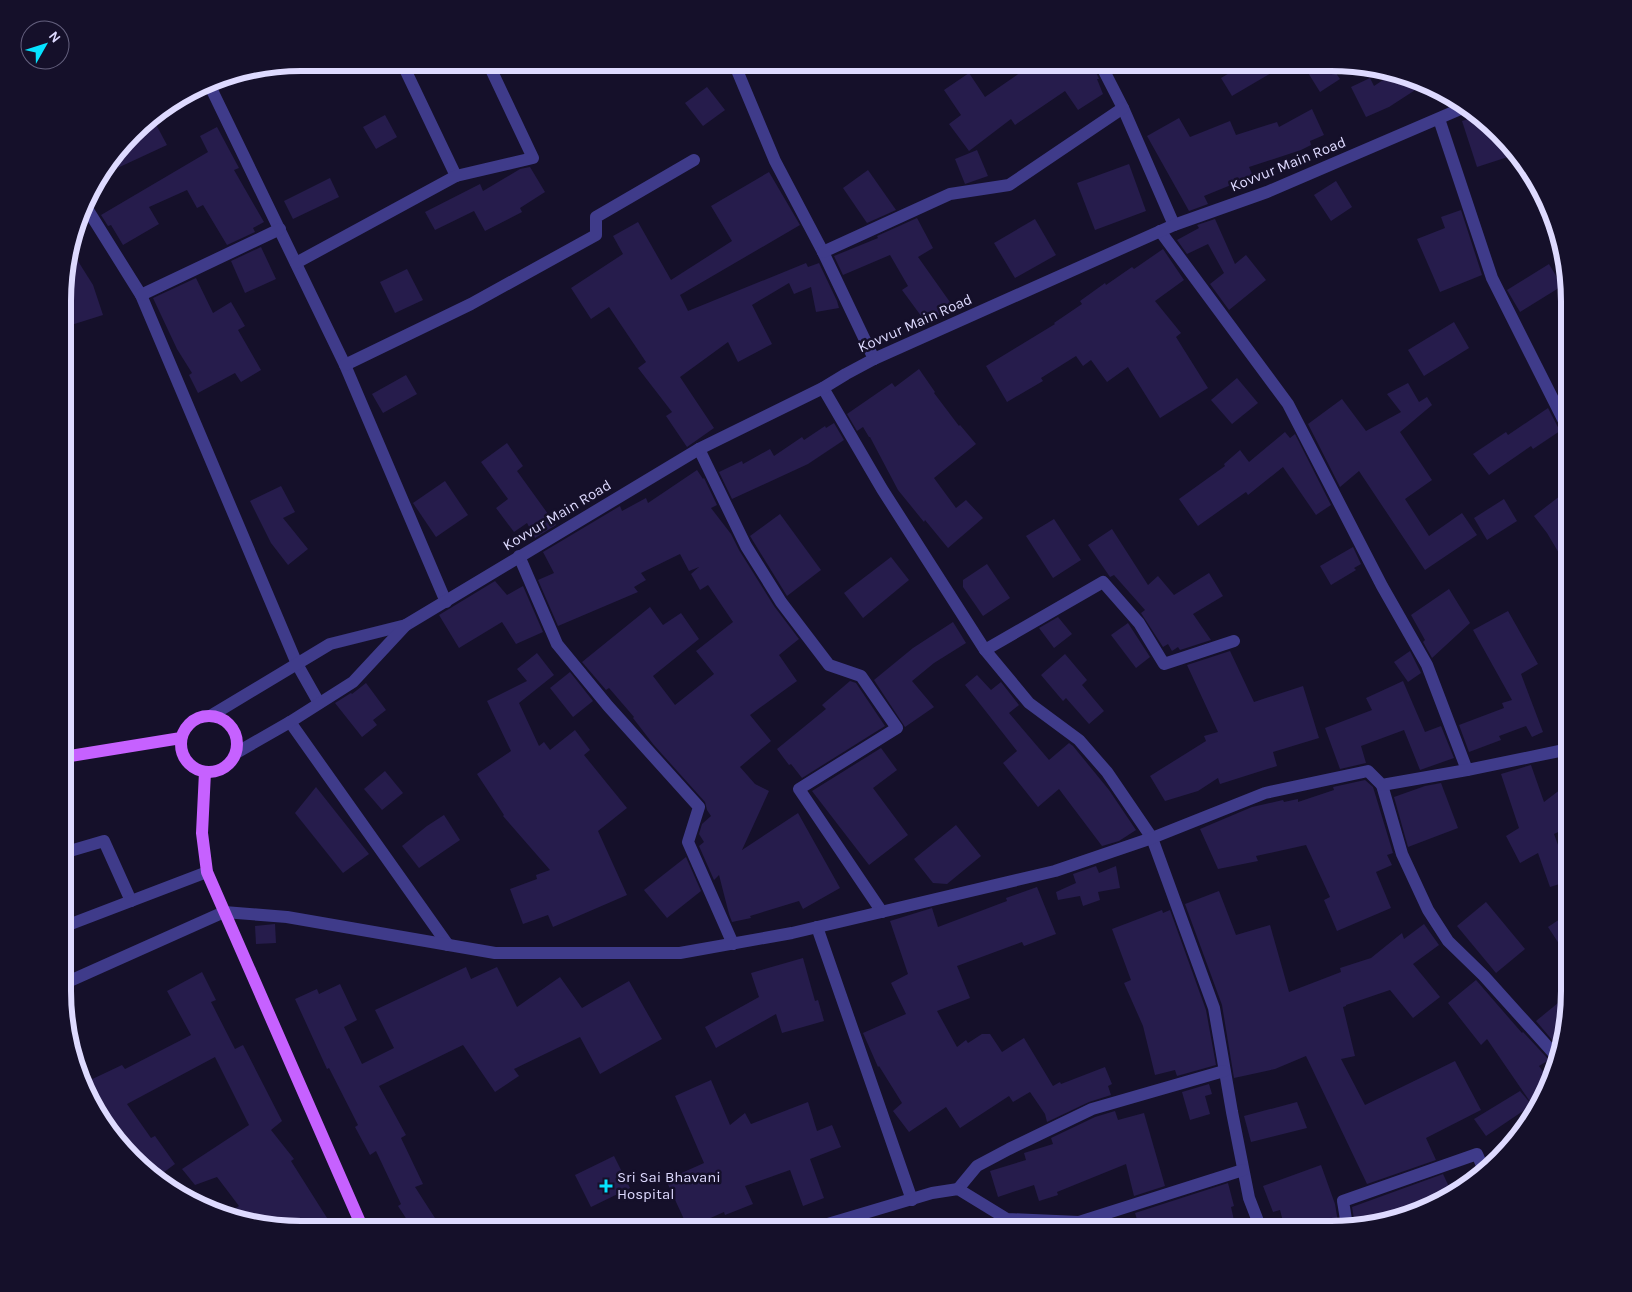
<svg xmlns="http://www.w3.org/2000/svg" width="1632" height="1292" font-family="Karla,sans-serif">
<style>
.building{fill:#261c4c}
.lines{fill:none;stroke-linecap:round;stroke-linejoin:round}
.minor{stroke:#3f3b8a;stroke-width:12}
.major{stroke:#c661ff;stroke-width:12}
.poi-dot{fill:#06e3ff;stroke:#15102a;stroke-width:2}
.labels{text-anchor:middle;stroke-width:5;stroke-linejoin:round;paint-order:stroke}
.street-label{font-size:15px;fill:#dedaff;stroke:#15102a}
.poi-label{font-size:15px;fill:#dedaff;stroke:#15102a;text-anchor:start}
.rim{fill:none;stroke:#dedaff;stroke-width:6}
</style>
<rect width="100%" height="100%" fill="#15102a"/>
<g class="building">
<path d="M1019,63H1092L1099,79H1097L1103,94L1078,110L1065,91L1015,125L1011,119L969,151L949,124L961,115L944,90L969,73L985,97L1024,70Z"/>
<path d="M1109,63H1130L1113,71Z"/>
<path d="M1246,63H1288L1232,96L1221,78Z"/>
<path d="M1302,63H1329L1340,79L1320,92Z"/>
<path d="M1392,74L1426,83L1389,107L1366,117L1351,87L1370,78L1374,86Z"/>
<path d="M707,87L725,110L703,126L685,103Z"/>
<path d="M1312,109L1324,135L1310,141L1311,145L1301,150L1249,167L1253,176L1204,196L1208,204L1189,211L1147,136L1179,118L1190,137L1230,121L1236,135L1277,122L1279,127Z"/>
<path d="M385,115L397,137L376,149L363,127Z"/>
<path d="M1478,116L1488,122L1514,155L1477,167L1462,121Z"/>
<path d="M152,117L167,145L98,177L144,122Z"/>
<path d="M217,127L239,168L234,170L264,222L253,228L255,232L227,245L203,205L197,208L187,190L149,207L159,224L123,245L111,225L108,226L101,215L208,152L200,136Z"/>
<path d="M977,150L988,176L965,184L955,159Z"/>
<path d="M1129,164L1146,211L1095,230L1077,183Z"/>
<path d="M530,167L545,192L520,208L522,212L485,231L474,211L435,230L425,212L480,184L483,191L520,169Z"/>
<path d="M868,170L896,210L867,223L843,188Z"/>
<path d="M769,172L800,225L680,295L688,311L806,263L808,267L819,263L837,301L839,308L816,312L811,287L794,294L789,283L752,305L772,344L738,362L728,342L680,377L714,428L687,447L666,416L672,412L638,368L646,362L609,307L591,319L571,288L623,254L613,236L638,222L671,280L732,241L711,206Z"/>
<path d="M330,178L339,197L293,219L284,201Z"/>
<path d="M1336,181L1352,207L1331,221L1314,195Z"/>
<path d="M1461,210L1482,275L1440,292L1417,239L1445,228L1441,217Z"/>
<path d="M917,218L933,248L918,257L952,305L927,324L902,290L908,286L890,255L843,275L834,256L878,238L877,236Z"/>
<path d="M1035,219L1056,255L1015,278L994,243Z"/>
<path d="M1215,219L1235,264L1246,255L1266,280L1229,310L1210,284L1224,273L1208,244L1187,254L1177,240L1199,228L1197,225Z"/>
<path d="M261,247L276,279L245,293L231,261Z"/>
<path d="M1163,249L1184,280L1155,301L1181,333L1176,337L1208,388L1160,418L1128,367L1107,382L1091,360L1083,366L1076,356L1041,378L1043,381L1007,402L986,366L1055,324L1054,323L1082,304L1080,301L1105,283L1106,285L1132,267L1134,269Z"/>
<path d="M71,250L93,285L103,315L68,326L64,316L65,270Z"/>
<path d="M1549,264L1562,286L1520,312L1507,290Z"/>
<path d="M407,269L423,300L395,313L380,282Z"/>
<path d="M196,278L213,313L231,302L245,326L238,330L261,370L241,382L235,373L198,393L189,375L192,373L177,349L153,298Z"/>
<path d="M1454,322L1469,348L1424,376L1408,350Z"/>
<path d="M919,369L935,392L934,393L959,426L960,425L976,444L934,478L956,508L966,500L983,518L948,548L925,520L924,522L898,490L870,437H869L863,427L857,431L847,414L892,383L895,387Z"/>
<path d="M406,375L417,394L383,413L372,394Z"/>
<path d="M1237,378L1258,403L1232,424L1211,400Z"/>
<path d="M1408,383L1419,402L1427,397L1432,405L1400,432L1432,480L1405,499L1429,536L1462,513L1477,535L1425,570L1359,471L1340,487L1308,424L1342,399L1366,431L1401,412L1387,394Z"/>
<path d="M1569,395V414L1562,399Z"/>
<path d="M1548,408L1560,431L1533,449L1531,446L1489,475L1473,454L1506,432L1508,435Z"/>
<path d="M834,423L844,440L808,464L732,499L719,472L742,461L743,464L770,449L774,456L802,437L804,440L825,426L826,428Z"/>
<path d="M1285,432L1290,438L1295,434L1331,505L1316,515L1283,467L1248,495L1246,492L1198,526L1179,499L1225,466L1224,464L1240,450L1249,462Z"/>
<path d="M507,443L523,466L517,471L556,525L535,538L527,523L514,532L496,508L508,499L481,462Z"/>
<path d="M697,470L703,479L704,478L717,505L711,508L731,534L739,550L774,606L799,639L779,655L797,681L750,715L771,741L740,767L755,784L769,791L742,850L798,813L840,888L803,909L799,901L750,916L751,918L732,922L729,914L719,875L714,880L699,846L704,842L699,834L702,824L711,816L707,810L705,802L653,744L633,718L634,717L609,688L606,690L582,662L650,607L663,625L681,613L699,639L653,676L675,705L714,674L696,651L733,622L708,585L700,590L691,574L699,567L689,571L680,554L641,573L646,580L634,587L638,592L558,626L538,580L554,573L543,552L620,506L622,511L646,498L648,503Z"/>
<path d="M445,481L468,515L436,537L413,503Z"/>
<path d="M281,486L295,512L283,518L308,549L288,565L271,543L250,501Z"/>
<path d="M1569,489V570L1547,533L1534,516Z"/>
<path d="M1504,499L1517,521L1487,540L1474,518Z"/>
<path d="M780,514L821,570L787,596L750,536Z"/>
<path d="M1054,519L1081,560L1053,578L1026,536Z"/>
<path d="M1112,529L1148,585L1158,576L1174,595L1209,573L1223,596L1193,614L1211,640L1180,650L1178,647L1172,651L1168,644L1163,647L1141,613L1145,610L1114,575L1110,577L1088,545Z"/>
<path d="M1353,547L1361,564L1354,568L1356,570L1331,585L1320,566Z"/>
<path d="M891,557L909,580L863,618L844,593Z"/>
<path d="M987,564L1010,598L983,616L963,587V580Z"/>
<path d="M495,581L507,595L523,586L543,632L516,644L502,622L459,648L439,615Z"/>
<path d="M1449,589L1470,623L1432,658L1423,642L1425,640L1411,615Z"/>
<path d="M1508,611L1538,664L1521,674L1543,732L1532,737L1526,726L1499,736L1501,740L1469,752L1459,725L1504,708L1502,703L1512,700L1473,630Z"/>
<path d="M1058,617L1072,634L1054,648L1039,628Z"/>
<path d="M953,622L966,643L934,663L912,681L934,707L905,727L874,680L913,648Z"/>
<path d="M1128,623L1150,657L1136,668L1111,635Z"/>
<path d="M1230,651L1254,702L1303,686L1319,738L1273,752L1277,766L1220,784L1218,778L1198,791L1165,801L1150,776L1206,741L1204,736L1218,732L1187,665Z"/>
<path d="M1410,651L1421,673L1408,682L1394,662Z"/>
<path d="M537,653L554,675L519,703L539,746L544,742L550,750L575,730L590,750L584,755L627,808L598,831L627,895L553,927L548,915L523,924L510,889L537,879L536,875L550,870L503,816L504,815L477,774L511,751L487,701L527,681L517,669Z"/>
<path d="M1065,654L1087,680L1082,685L1104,711L1089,724L1066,698L1063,701L1041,675Z"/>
<path d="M570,672L593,701L573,717L550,688Z"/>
<path d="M977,675L991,690L1001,682L1019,705L1009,713L1049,760L1069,743L1073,746L1109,790L1136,830L1119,841L1102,846L1059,789L1038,807L1003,763L1017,751L965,685Z"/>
<path d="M850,681L856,683L885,726L802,778L791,764L789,765L777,749L826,709L822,705Z"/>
<path d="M1403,681L1425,732L1441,726L1454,758L1420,770L1404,730L1361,746L1366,763L1340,769L1325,728L1372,710L1366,698Z"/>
<path d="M366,683L386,710L373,720L377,725L362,737L335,703L351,693L352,694Z"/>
<path d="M881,748L897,770L873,788L908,835L869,865L812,791Z"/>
<path d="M1531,765L1544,802L1569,783V827L1554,834L1569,875V881L1550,887L1538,853L1520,863L1506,836L1519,828L1501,774Z"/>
<path d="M385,771L403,793L382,810L364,789Z"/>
<path d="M1365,780L1373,787L1393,853L1387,855L1392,865L1376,872L1391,908L1337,931L1324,900L1330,897L1306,845L1256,856L1258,861L1218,869L1200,829L1252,807L1283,800L1284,802L1298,799V802L1334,790L1333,787Z"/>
<path d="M1441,783L1458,828L1408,847L1394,797L1425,786Z"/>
<path d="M316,787L369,854L343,873L295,813Z"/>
<path d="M444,815L460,840L419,868L402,846L427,826Z"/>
<path d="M956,825L981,856L947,884L933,883L914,859Z"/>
<path d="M686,857L701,891L667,918L644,890Z"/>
<path d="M1096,866L1099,873L1116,866L1120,888L1098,892L1100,900L1083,906L1080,896L1058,900L1056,892L1076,883L1073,874Z"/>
<path d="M1037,887L1056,934L1024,946L1022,942L957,966L970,998L937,1011L957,1047L966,1040L968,1043L982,1034H990L1002,1052L1024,1038L1053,1086L1060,1082L1061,1084L1105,1067L1112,1084L1108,1086L1111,1095L1089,1102L1047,1122L1045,1114L1030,1092L1013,1102L1009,1096L960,1128L946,1107L909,1132L893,1111L902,1103L879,1066L878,1067L863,1033L906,1014L891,983L908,974L890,921L932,908L938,927L1007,901L1006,898Z"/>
<path d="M1219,891L1236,935L1270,925L1289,992L1341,972L1340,968L1371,958L1402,933L1404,939L1424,924L1439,945L1413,964L1440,997L1413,1018L1390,990L1346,1005V1006L1343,1007L1355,1056L1341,1059L1365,1105L1455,1061L1481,1110L1426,1138L1436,1160L1367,1184L1306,1056L1275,1069L1234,1078L1222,1005L1185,904Z"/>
<path d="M1486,902L1525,949L1496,973L1457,926Z"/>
<path d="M1162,910L1163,913L1170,910L1206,1010L1216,1065L1177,1076L1175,1070L1155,1075L1143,1026L1124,983L1131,980L1112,929Z"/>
<path d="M1569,913V959L1548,927Z"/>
<path d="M275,924L276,943L256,944L255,926Z"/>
<path d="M803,958L815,1001L818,1000L824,1021L782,1033L776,1014L716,1048L705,1027L759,997L751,973Z"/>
<path d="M466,967L471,979L497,967L517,1007L560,977L582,1008L629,981L662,1039L600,1074L580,1037L514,1069L519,1076L495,1092L463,1045L379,1086L406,1135L401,1138L423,1184L415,1187L442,1229H413L398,1206L401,1204L376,1151L370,1155L355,1127L358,1125L329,1068L327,1069L295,999L317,989L319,994L340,984L357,1020L344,1027L362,1064L394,1048L375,1010Z"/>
<path d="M202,972L216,1000L211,1002L235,1049L243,1045L282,1121L271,1130L294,1159L291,1161L334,1229H286L226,1215L239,1206L217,1177L195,1185L182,1169L249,1125L215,1057L127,1104L151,1138L155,1136L175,1164L156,1178L144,1170L87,1097L84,1083L122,1065L125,1069L191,1035L167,991Z"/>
<path d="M1476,980L1522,1033L1523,1032L1549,1060L1539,1066L1551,1083L1544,1094L1531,1103L1487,1039L1481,1045L1448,1003Z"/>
<path d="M1569,994V1007L1559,1048L1536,1021Z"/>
<path d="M711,1080L730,1125L745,1113L751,1124L808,1102L817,1131L832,1125L841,1147L810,1159L824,1198L803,1206L790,1170L745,1186L753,1204L725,1215L724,1212L688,1228L666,1180L704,1163L675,1096Z"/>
<path d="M1209,1084L1212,1094L1205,1096L1210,1114L1190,1120L1182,1092Z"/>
<path d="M1520,1091L1532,1105L1486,1136L1474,1119Z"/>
<path d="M1297,1102L1307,1128L1251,1142L1244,1116Z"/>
<path d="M1115,1111L1118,1120L1144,1113L1165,1186L1134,1196L1126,1164L1057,1192L1058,1195L1039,1201L1034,1185L998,1197L990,1171L1026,1160L1024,1153L1053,1144L1051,1138L1095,1117Z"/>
<path d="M614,1156L630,1188L591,1207L575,1175Z"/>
<path d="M1321,1165L1335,1204L1339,1228L1331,1230L1285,1229L1280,1210L1273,1212L1263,1186Z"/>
<path d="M1443,1174L1451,1191L1422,1211L1355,1225L1352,1207Z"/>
<path d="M1228,1183L1234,1206L1231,1207L1236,1229H1140L1135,1213Z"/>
</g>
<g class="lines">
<g class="minor">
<path d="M402,63L456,176"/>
<path d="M734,63L775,161L823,252L874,359"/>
<path d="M1100,63L1123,108L1174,225"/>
<path d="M209,84L345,365L446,602"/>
<path d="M1439,119L1492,278L1569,431"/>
<path d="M86,207L141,295L297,664L319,703"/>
<path d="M1160,231L1288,404L1382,586L1427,665L1467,770"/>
<path d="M823,252L950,194L1009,185L1123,108"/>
<path d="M296,263L456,176L533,158L488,63"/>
<path d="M141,295L280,229"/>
<path d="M345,365L471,304L596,235V217L694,160"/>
<path d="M823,388L882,489L985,650L1029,703L1079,740L1107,772L1152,838L1214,1008L1232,1112L1249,1198L1261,1229"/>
<path d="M699,449L746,546L781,602L829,665L861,676L897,728L799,789L882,912"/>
<path d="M519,556L557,644L608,706L699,807L688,842L733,944"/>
<path d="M985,650L1103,582L1139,623L1164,664L1234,641"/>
<path d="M212,715L330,644L406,625L699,449L823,388L846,374L874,359L1174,225L1267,192L1465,107"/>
<path d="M290,722L448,945"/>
<path d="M236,753L290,722L353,682L406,625"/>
<path d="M1382,785L1402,854L1428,910L1448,941L1484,976L1557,1057"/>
<path d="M63,853L104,841L131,901"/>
<path d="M63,927L207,872"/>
<path d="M817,927L912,1200"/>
<path d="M63,984L224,912L287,917L495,953H680L792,933L1055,871L1152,838L1265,793L1368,771L1382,785L1467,770L1569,749"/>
<path d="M958,1189L977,1166L1009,1149L1092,1109L1224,1071"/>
<path d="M1347,1226L1343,1201L1477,1154L1483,1168"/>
<path d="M811,1229L932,1193L958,1189L1007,1219L1079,1222L1243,1170"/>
</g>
<g class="major">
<circle cx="209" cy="744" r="28"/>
<path d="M64,757L181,738"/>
<path d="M205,772L202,833L207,872L363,1229"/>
</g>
</g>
<path class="poi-dot" d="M603.5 1178.5h5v5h5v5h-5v5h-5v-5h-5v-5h5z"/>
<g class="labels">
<g class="street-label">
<text transform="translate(1288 164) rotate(-22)" y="5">Kovvur Main Road</text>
<text transform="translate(915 323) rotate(-24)" y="5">Kovvur Main Road</text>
<text transform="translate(557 515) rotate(-31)" y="5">Kovvur Main Road</text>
</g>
<g class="poi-label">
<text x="617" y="1182">Sri Sai Bhavani<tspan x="617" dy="17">Hospital</tspan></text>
</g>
</g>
<path d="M0 0H1632V1292H0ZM301 71H1331A230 230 0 0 1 1561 301V991A230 230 0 0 1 1331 1221H301A230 230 0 0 1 71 991V301A230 230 0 0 1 301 71Z" fill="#15102a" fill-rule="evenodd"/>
<path class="rim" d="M301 71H1331A230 230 0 0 1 1561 301V991A230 230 0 0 1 1331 1221H301A230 230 0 0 1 71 991V301A230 230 0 0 1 301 71Z"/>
<g transform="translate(45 45) rotate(51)"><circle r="24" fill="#15102a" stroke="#65617f"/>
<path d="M0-4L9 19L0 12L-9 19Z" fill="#06e3ff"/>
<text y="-8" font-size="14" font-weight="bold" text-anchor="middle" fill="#dedaff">N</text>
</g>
</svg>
